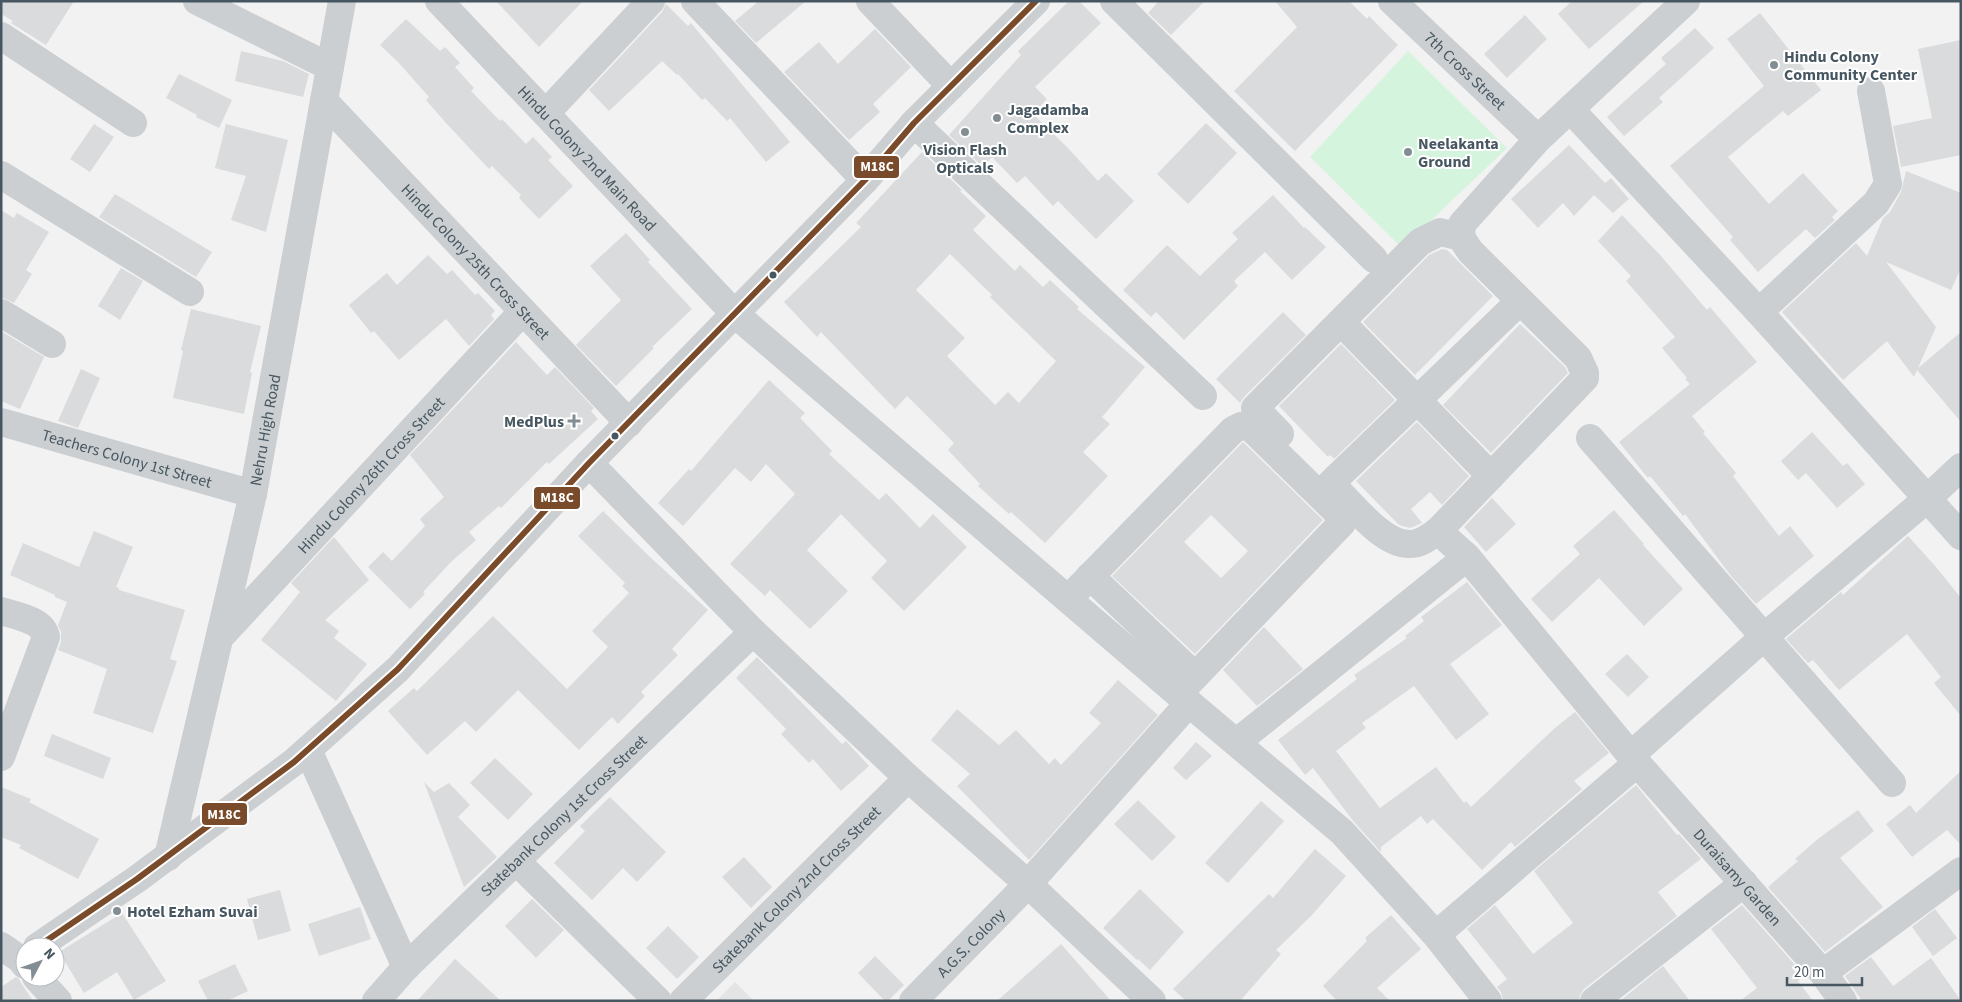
<svg xmlns="http://www.w3.org/2000/svg" width="1962" height="1002" font-family="'Source Sans 3',sans-serif">
<style>
.education{fill:#e4e3e5}
.grass{fill:#d5f4de}
.building{fill:#dadbdc;fill-rule:evenodd}
.lines{fill:none;stroke-linecap:round;stroke-linejoin:round}
.minor{stroke:#cbcfd2;stroke-width:28}
.bus-1-casing{stroke:#fff;stroke-width:10}
.bus-1{stroke:#7a4b2a;stroke-width:6}
.poi-dot{fill:#838d94;stroke:#fff;stroke-width:2}
.bus-dot{fill:#475761;stroke:#fff;stroke-width:2}
.labels{text-anchor:middle;stroke-width:4;stroke-linejoin:round;paint-order:stroke}
.poi-label{font-size:16px;font-weight:bold;fill:#475761;stroke:#fff;text-anchor:start}
.street-label{font-size:16px;fill:#475761;stroke:#fff}
.line-badge{stroke:#fff;stroke-width:2}
.badge-label{font-size:14px;text-anchor:middle;font-weight:bold;fill:#fff}
</style>
<rect width="100%" height="100%" fill="#f3f2f2"/>
<path class="education" d="M735,982L754,1001H716Z"/>
<path class="grass" d="M1408,51L1507,148L1402,248L1310,157Z"/>
<g class="building">
<path d="M1,1H74L46,45L11,23L13,21L1,14Z"/>
<path d="M496,1H583L539,47Z"/>
<path d="M759,1H806L756,43L735,21Z"/>
<path d="M1069,1H1079L1101,23L1035,87L1047,99L1033,114L1068,148L1098,181L1106,173L1134,201L1096,239L1058,201L1053,206L1025,176L1017,183L992,157L983,167L949,135L1021,55L1018,51Z"/>
<path d="M1159,1H1205L1171,35L1148,13Z"/>
<path d="M1275,1H1349L1367,19L1369,16L1398,45L1295,151L1234,91L1297,27Z"/>
<path d="M1572,1H1644L1589,49L1558,14Z"/>
<path d="M666,4L688,26L691,23L790,142L766,162L730,118L727,121L705,98L702,100L678,74L677,75L662,61L609,111L589,90L662,12Z"/>
<path d="M1760,13L1821,90L1788,116L1783,111L1728,157L1769,204L1803,173L1838,211L1832,217L1835,220L1815,238L1806,229L1758,272L1730,240L1733,237L1670,166L1764,86L1727,39Z"/>
<path d="M1525,15L1547,39L1507,78L1484,54Z"/>
<path d="M406,19L440,51L445,47L460,63L455,67L474,88L471,91L500,121L502,119L526,144L533,137L552,157L548,160L573,186L539,219L519,198L521,195L492,166L489,169L446,123L426,100L429,97L399,63L380,45Z"/>
<path d="M1695,28L1714,48L1659,98L1663,102L1624,136L1607,117L1666,64L1661,58Z"/>
<path d="M875,29L911,67L873,104L880,112L849,140L784,72L819,42L838,64Z"/>
<path d="M1961,40V155L1901,167L1893,126L1932,118L1918,49Z"/>
<path d="M241,51L283,61L309,74L303,97L235,81Z"/>
<path d="M179,74L232,100L219,128L196,117L197,115L166,98Z"/>
<path d="M1206,123L1237,153L1188,204L1157,174Z"/>
<path d="M94,124L114,137L90,172L70,159Z"/>
<path d="M226,124L288,140L266,232L231,220L246,176L215,168Z"/>
<path d="M1569,145L1605,183L1611,178L1629,199L1613,213L1594,195L1574,216L1563,203L1538,228L1511,199Z"/>
<path d="M922,152L962,190L960,191L986,216L973,230L1015,271L1020,265L1043,287L1050,280L1079,307L1077,309L1145,367L1102,417L1110,424L1083,452L1108,476L1045,543L1011,512L1009,514L978,486L980,484L948,450L954,443L907,396L895,409L821,332L817,337L784,302L861,227L856,223ZM950,254L992,295L990,297L1056,361L1019,403L1008,392L995,405L947,356L965,338L916,290Z"/>
<path d="M1906,171L1961,193V268L1951,290L1886,262L1936,327L1918,368L1961,332V422L1917,370L1914,377L1887,341L1843,380L1782,312L1856,243L1867,256L1883,218L1890,212L1901,192Z"/>
<path d="M115,194L212,252L196,277L99,217Z"/>
<path d="M1273,195L1304,228L1305,227L1326,247L1292,280L1265,252L1234,281L1238,286L1184,340L1156,312L1151,317L1123,290L1167,245L1200,276L1238,239L1232,233Z"/>
<path d="M1,210L14,218L17,213L49,232L26,270L32,274L14,303L1,297Z"/>
<path d="M1622,215L1661,256L1707,310L1710,307L1757,362L1692,416L1705,432L1703,433L1736,473L1733,476L1779,536L1790,526L1814,556L1756,604L1731,576L1685,514L1683,516L1650,476L1648,478L1619,442L1690,384L1685,379L1687,378L1662,348L1675,337L1626,281L1631,276L1598,241Z"/>
<path d="M626,233L650,260L648,262L692,309L652,347L654,348L616,386L576,345L621,300L590,266Z"/>
<path d="M1442,249L1447,250L1493,296L1415,375L1363,322L1429,255Z"/>
<path d="M428,255L447,274L452,270L475,295L478,293L495,311L491,315L494,319L469,346L446,319L399,360L374,331L371,333L349,305L387,273L397,285Z"/>
<path d="M121,268L143,281L120,320L98,306Z"/>
<path d="M191,309L261,326L250,372L252,373L244,414L173,398L183,351L181,350Z"/>
<path d="M1283,312L1306,335L1244,397L1240,403L1216,379Z"/>
<path d="M1520,324L1565,367L1568,373L1491,453L1443,405Z"/>
<path d="M1,331L44,357L20,409L1,401Z"/>
<path d="M516,342L547,375L555,367L594,408L591,411L598,419L549,464L547,462L501,508L499,506L469,532L476,540L451,562L423,592L425,594L410,609L368,567L383,552L392,561L425,526L420,519L444,497L410,455Z"/>
<path d="M1341,344L1395,400L1334,459L1330,455L1328,457L1279,406Z"/>
<path d="M81,369L100,378L78,428L58,421Z"/>
<path d="M769,380L805,413L800,418L832,451L829,454L879,500L886,493L920,528L933,514L967,547L904,611L871,578L887,561L841,514L807,550L848,591L810,629L770,590L765,596L730,564L795,494L766,464L751,482L735,468L683,526L658,503L689,469L691,471Z"/>
<path d="M1417,422L1469,476L1442,505L1430,492L1411,509L1422,523L1410,528L1399,525L1356,481Z"/>
<path d="M1812,432L1843,466L1847,463L1865,484L1837,508L1806,473L1798,480L1781,461Z"/>
<path d="M1243,442L1323,520L1195,654L1112,576ZM1211,515L1248,551L1221,578L1184,542Z"/>
<path d="M1492,498L1516,524L1486,552L1464,527Z"/>
<path d="M1614,510L1644,544L1643,545L1683,589L1644,626L1599,578L1552,622L1531,599L1580,554L1573,546Z"/>
<path d="M603,511L650,557L708,610L672,649L678,655L641,692L645,696L618,724L612,717L579,750L518,690L476,732L465,721L427,755L388,711L414,688L417,691L493,616L567,689L608,647L592,631L629,593L622,586L625,583L578,536Z"/>
<path d="M94,531L133,547L116,587L119,588V590L185,610L170,659L177,661L153,733L93,713L107,669L58,650L61,642V632L58,625L67,602L55,597V595L10,575L23,543L79,567Z"/>
<path d="M1908,536L1936,567L1961,598V716L1934,683L1941,677L1907,634L1839,690L1813,660L1808,663L1786,639L1841,592L1843,595Z"/>
<path d="M334,537L369,580L325,620L339,631L334,638L367,664L336,701L261,640L300,592L291,583Z"/>
<path d="M1467,582L1502,625L1450,664L1489,714L1456,740L1414,686L1362,723L1366,728L1336,751L1380,808L1436,767L1464,803L1466,801L1471,807L1556,727L1575,712L1609,753L1574,781L1582,789L1515,847L1511,842L1482,870L1433,819L1427,824L1421,816L1381,847V852L1354,822L1313,768L1305,775L1278,740L1357,679L1354,675L1407,638L1405,636L1424,621L1421,617Z"/>
<path d="M1264,627L1303,669L1257,706L1223,670Z"/>
<path d="M1627,654L1649,677L1628,697L1605,674Z"/>
<path d="M757,657L842,744L846,741L869,766L841,791L813,759L809,763L781,734L786,729L736,678Z"/>
<path d="M1118,680L1158,715L1029,860L957,786L970,774L931,740L957,709L999,745L1016,730L1049,764L1055,758L1061,765L1101,723L1089,713Z"/>
<path d="M52,734L111,758L103,779L44,756Z"/>
<path d="M1196,742L1212,756L1186,780L1173,768Z"/>
<path d="M495,758L533,794L508,820L470,783Z"/>
<path d="M1961,771V845L1947,830L1912,857L1886,824L1910,805L1916,813Z"/>
<path d="M424,782L434,792L449,783L470,805L458,817L497,857L464,887Z"/>
<path d="M1636,785L1677,835L1679,834L1701,859L1658,892L1677,916L1584,989L1580,995L1579,1001H1503L1501,992L1497,987L1507,979L1467,929L1495,905L1533,954L1573,923L1534,871Z"/>
<path d="M1,787L31,799L29,802L99,839L78,879L19,848L21,845L1,837Z"/>
<path d="M610,797L666,852L637,882L623,868L592,900L554,863L585,831L580,826Z"/>
<path d="M1138,800L1176,837L1152,861L1114,824Z"/>
<path d="M1261,801L1284,821L1228,883L1205,863Z"/>
<path d="M1858,810L1874,831L1840,858L1883,907L1825,952L1768,887L1798,861L1795,859L1819,838Z"/>
<path d="M1315,849L1346,876L1312,915L1276,950L1281,954L1240,1001H1186L1173,989L1269,894L1273,898Z"/>
<path d="M744,857L772,887L751,908L722,877Z"/>
<path d="M1140,889L1184,932L1150,970L1138,959L1137,960L1103,928Z"/>
<path d="M280,890L291,931L258,940L247,899Z"/>
<path d="M532,899L564,930L536,958L505,926Z"/>
<path d="M1742,905L1804,975L1798,981L1813,1001H1740L1757,988L1711,929Z"/>
<path d="M360,907L371,939L319,956L308,924Z"/>
<path d="M1935,909L1957,938L1933,956L1912,927Z"/>
<path d="M122,913L166,981L134,1000L117,972L84,993L59,952Z"/>
<path d="M1391,915L1421,949L1377,988L1390,1001H1337L1323,986L1367,941L1365,938Z"/>
<path d="M668,926L699,957L677,979L646,948Z"/>
<path d="M1061,944L1111,1001H997Z"/>
<path d="M875,956L904,985L888,1001H885L858,973Z"/>
<path d="M1871,957L1893,986L1931,958L1961,1001H1862L1845,976Z"/>
<path d="M455,959L501,1001H417Z"/>
<path d="M235,964L248,991L227,1001H208L198,981Z"/>
<path d="M1663,966L1690,1001H1620Z"/>
<path d="M16,977L18,978L33,1001H1V987Z"/>
</g>
<g class="lines">
<g class="minor">
<path d="M197,1L330,67"/>
<path id="s1" d="M439,1L735,314L1189,703L1342,832L1436,935L1488,1001"/>
<path d="M695,1L865,180"/>
<path d="M870,1L951,86"/>
<path d="M1114,1L1374,259"/>
<path id="s2" d="M1392,1L1538,139"/>
<path id="s3" d="M1686,1L1538,139L1462,224L1461,237L1470,251L1578,358L1585,373V378L1438,531L1467,557L1637,763L1823,973L1843,1001"/>
<path d="M1,36L133,123"/>
<path id="s4" d="M324,101L629,423"/>
<path d="M1571,110L1759,312L1961,536"/>
<path d="M546,113L651,1"/>
<path d="M914,123L1203,396"/>
<path d="M1,175L190,292"/>
<path d="M1759,312L1876,203L1888,184L1871,91"/>
<path d="M1,313L52,344"/>
<path d="M1341,322L1491,476"/>
<path id="s5" d="M1,422L253,494"/>
<path d="M1280,434L1255,408L1420,242L1440,232L1461,237"/>
<path d="M1590,438L1892,783"/>
<path d="M589,463L753,632L908,778L1028,884L1152,1001"/>
<path d="M1331,483L1520,301"/>
<path d="M1334,487C1352,504 1383,545 1410,544C1421,544 1429,537 1438,531"/>
<path d="M1090,576L1195,676"/>
<path d="M1068,599L1233,430L1241,426H1249L1342,517V523L1179,693"/>
<path d="M1,611C15,616 43,619 46,637L1,757"/>
<path id="s6" d="M221,636L523,311"/>
<path d="M1237,742L1467,557"/>
<path d="M308,750L406,967"/>
<path d="M1631,755L1764,637L1928,498L1961,467"/>
<path id="s7" d="M168,857L253,494L342,1"/>
<path d="M516,861L658,1001"/>
<path d="M1436,935L1637,763"/>
<path d="M1,946L20,959L25,965"/>
<path d="M37,947L137,879L294,762L398,669L589,463L865,180L914,123L1036,1"/>
<path d="M1823,973L1961,871"/>
<path d="M36,977L58,1001"/>
<path id="s8" d="M376,1001L406,967L753,632"/>
<path id="s9" d="M683,1001L908,778"/>
<path id="s10" d="M913,1001L1028,884L1189,703"/>
<path d="M1594,1001L1744,883"/>
</g>
<defs>
<path id="bus-1" d="M37,947L137,879L294,762L398,669L589,463L865,180L914,123L1036,1"/>
</defs>
<use href="#bus-1" class="bus-1-casing"/>
<use href="#bus-1" class="bus-1"/>
</g>
<g class="poi-dot">
<circle cx="1774" cy="65" r="5"/>
<circle cx="997" cy="118" r="5"/>
<circle cx="965" cy="132" r="5"/>
<circle cx="1408" cy="152" r="5"/>
<path d="M571.5 413.5h5v5h5v5h-5v5h-5v-5h-5v-5h5z"/>
<circle cx="117" cy="911" r="5"/>
</g>
<g class="bus-dot">
<circle cx="773" cy="275" r="4.5"/>
<circle cx="615" cy="436" r="4.5"/>
</g>
<g class="labels">
<g class="poi-label">
<text x="1784" y="62">Hindu Colony<tspan x="1784" dy="18">Community Center</tspan></text>
<text x="1007" y="115">Jagadamba<tspan x="1007" dy="18">Complex</tspan></text>
<text x="1418" y="149">Neelakanta<tspan x="1418" dy="18">Ground</tspan></text>
<text x="965" y="155" text-anchor="middle">Vision Flash<tspan x="965" dy="18">Opticals</tspan></text>
<text x="564" y="427" text-anchor="end">MedPlus</text>
<text x="127" y="917">Hotel Ezham Suvai</text>
</g>
<g class="street-label">
<text dy="6" stroke="none"><textPath href="#s2" startOffset="101">7th Cross Street</textPath></text>
<text dy="6" stroke="none"><textPath href="#s1" startOffset="216">Hindu Colony 2nd Main Road</textPath></text>
<text dy="6" stroke="none"><textPath href="#s4" startOffset="221">Hindu Colony 25th Cross Street</textPath></text>
<text dy="6" stroke="none"><textPath href="#s7" startOffset="438">Nehru High Road</textPath></text>
<text dy="6" stroke="none"><textPath href="#s5" startOffset="131">Teachers Colony 1st Street</textPath></text>
<text dy="6" stroke="none"><textPath href="#s6" startOffset="220">Hindu Colony 26th Cross Street</textPath></text>
<text dy="6" stroke="none"><textPath href="#s8" startOffset="264">Statebank Colony 1st Cross Street</textPath></text>
<text dy="6" stroke="none"><textPath href="#s3" startOffset="1190">Duraisamy Garden</textPath></text>
<text dy="6" stroke="none"><textPath href="#s9" startOffset="159">Statebank Colony 2nd Cross Street</textPath></text>
<text dy="6" stroke="none"><textPath href="#s10" startOffset="82">A.G.S. Colony</textPath></text>
</g>
</g>
<g class="line-badge">
<rect x="853" y="155" width="47" height="24" rx="5" fill="#7a4b2a"/>
<rect x="533" y="486" width="48" height="24" rx="5" fill="#7a4b2a"/>
<rect x="201" y="802" width="47" height="24" rx="5" fill="#7a4b2a"/>
</g>
<g class="badge-label">
<text x="877" y="171">M18C</text>
<text x="557" y="502">M18C</text>
<text x="224" y="819">M18C</text>
</g>
<rect width="1962" height="1002" fill="none" stroke="#475761" stroke-width="5"/>
<g transform="translate(40 962) rotate(49)"><circle r="24" fill="#ffffff" stroke="#b5bcc0"/>
<path d="M0-4L9 19L0 12L-9 19Z" fill="#838d94"/>
<text y="-8" font-size="14" font-weight="bold" text-anchor="middle" fill="#475761">N</text>
</g>
<path d="M1787 977v8h75v-8" fill="none" stroke="#475761" stroke-width="2.5"/>
<text x="1794" y="977" font-size="15" fill="#475761" stroke="#ffffff" stroke-width="4" paint-order="stroke">20 m</text>
</svg>
